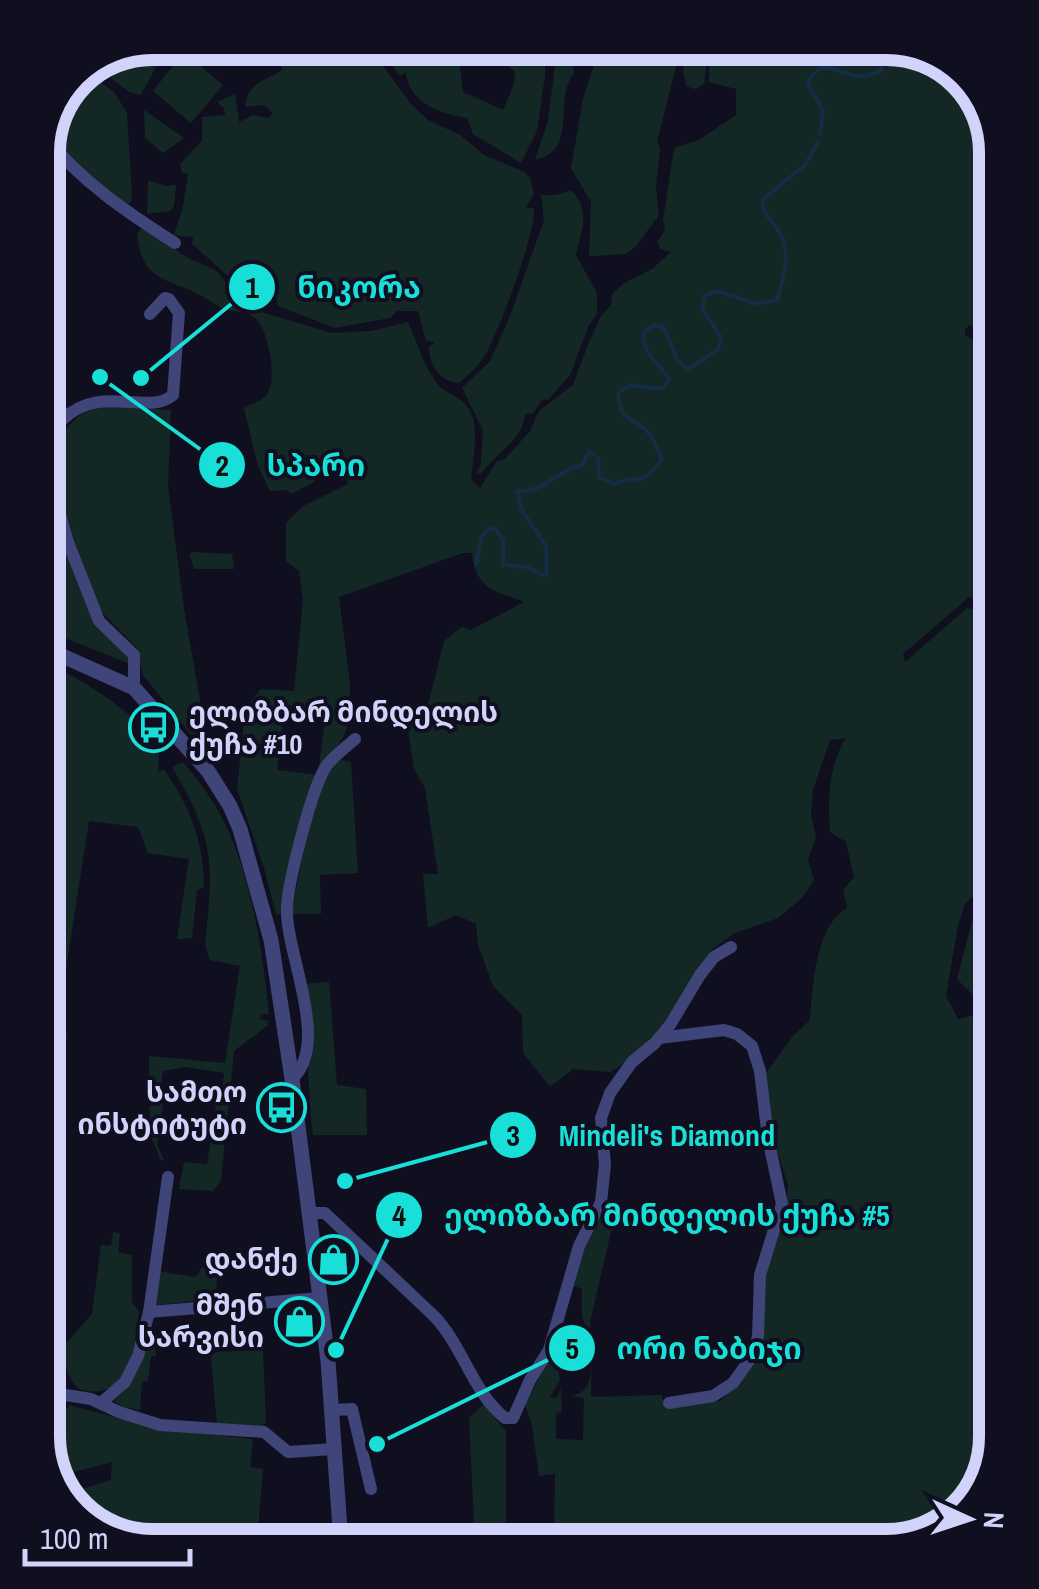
<svg xmlns="http://www.w3.org/2000/svg" width="1039" height="1589" font-family="'Archivo Narrow','Noto Sans Georgian',sans-serif">
<style>
.green{fill:#132825;fill-rule:evenodd}
.lines{fill:none;stroke-linecap:round;stroke-linejoin:round}
.stream{stroke:#142d44;stroke-width:4}
.minor{stroke:#3f4479;stroke-width:12}
.tertiary{stroke:#3f4479;stroke-width:15}
.labels{text-anchor:middle;stroke-width:8;stroke-linejoin:round;paint-order:stroke}
.poi-label{font-size:28px;font-weight:bold;fill:#d2d3fa;stroke:#100f1f;text-anchor:end}
.rim{fill:none;stroke:#d2d3fa;stroke-width:12}
.leader{fill:none;stroke:#19dfd9;stroke-width:4}
.callout-dot{fill:#19dfd9;stroke:#100f1f;stroke-width:4}
.mark-label{font-size:30px;text-anchor:middle;font-weight:bold;fill:#111}
.callout-label{font-size:30px;text-anchor:middle;font-weight:bold;fill:#19dfd9;stroke:#100f1f;stroke-width:8;stroke-linejoin:round;paint-order:stroke}
</style>
<rect width="100%" height="100%" fill="#100f1f"/>
<g class="green">
<path d="M152,43L169,45C157,60 152,79 140,95L129,92L98,68L107,59Z"/>
<path d="M273,43H297L302,54L311,52L317,43H337L324,58L334,62L345,47L358,43L372,51L411,104L428,120L460,135L484,155L524,172L530,178L534,194L526,207L534,209C537,230 496,341 482,360C476,369 467,375 459,383C440,382 429,365 429,347L435,342L426,341L418,311H397L390,318L335,328L278,306L275,294L266,295L264,304L255,300L192,244L193,237L174,235L183,207L188,174L182,173L180,164L202,141V117L225,115L224,108L217,102L235,94L239,122L253,115L269,118L273,113L264,105L245,107C249,80 265,82 282,70Z"/>
<path d="M376,43H511L507,47L545,43V75L537,131L521,163L473,134L467,118C439,114 408,102 406,72L400,76ZM459,59L473,63L503,62L515,72L514,84L503,110L463,92Z"/>
<path d="M558,43H580L573,62L574,73C552,100 580,150 535,160L548,121Z"/>
<path d="M601,43H682L657,141L660,149L656,187L659,215L636,246L626,254L594,256H589L591,202L571,168L583,99Z"/>
<path d="M689,43H895L947,61L985,103L987,314L983,311L978,313L987,324V335L970,325L965,329V335L974,340V344L979,343L985,348L987,345L989,603L969,597L903,654L905,662L967,608L989,612L992,884L983,886L965,904L958,925L946,996L958,1019L986,1012L993,1018L996,1444L978,1497L936,1535L554,1540L555,1474L539,1476L532,1425L525,1404L555,1348L560,1380L550,1397L556,1398L561,1389L562,1412L556,1413V1439L583,1440L584,1398L572,1396C592,1392 590,1375 591,1358V1397L662,1395L665,1408L720,1401L746,1375L765,1276L785,1212L788,1185L773,1138L766,1073L793,1036L810,1020C813,986 815,926 847,908L843,890L854,877L846,842L830,832C828,800 828,766 846,738L830,740L813,790L811,814L816,838L808,859L814,880L802,898L778,918L735,933L711,950L683,1000L654,1039L622,1065L610,1072L573,1069L550,1087L523,1053L522,1015L493,986L478,945L476,924L456,915L428,928L423,874H438L425,788L414,769L407,723L429,701L444,641L462,627L471,630L524,602C494,590 476,590 472,553H463L339,597L350,684L349,719L344,736L323,766L282,913L276,915L264,868L237,789L244,722L251,702L261,689L294,691L303,600L299,571L286,561V523L303,506L348,484L346,478L329,465L314,482L291,494L287,490L270,491L258,466L244,408C250,405 259,402 265,397C279,383 269,330 255,318C247,311 235,312 225,309C215,305 208,299 198,294C163,277 142,280 137,234L143,226L186,257L217,271L236,296L258,311L332,333L371,331L408,322C417,341 422,361 434,379C442,393 454,393 464,403C482,420 473,457 471,479L480,488L497,461L504,460L530,431L539,411L573,385L589,342L601,316L611,305L612,294L623,284L652,269L671,252L660,249L657,242L665,230L663,220L674,148L699,140L736,115V89L709,82V44L704,84L695,89L686,86L683,70ZM285,705L326,710L318,775L277,770Z"/>
<path d="M184,52L223,85L191,123L153,91Z"/>
<path d="M98,80L115,93L127,113L132,195L131,202L127,204L103,188L47,135Z"/>
<path d="M144,110L184,138L163,153L145,138Z"/>
<path d="M148,180L166,186L176,185L174,206L170,211L147,214Z"/>
<path d="M571,190C592,211 581,231 576,255L597,293V313L589,325L570,375L548,400L543,399L533,413L525,414C523,441 496,452 482,473H477L481,463L483,430L462,388L490,361L510,316L544,220L541,195H556Z"/>
<path d="M103,405L171,410L168,486L184,609L209,752H205L143,675L136,647L101,611L74,540L50,457L54,441L80,415Z"/>
<path d="M46,481L94,625L129,656L130,664L47,631Z"/>
<path d="M192,552L232,554L234,569H194L189,554Z"/>
<path d="M47,664C89,682 127,710 159,742L158,772L164,770C190,805 204,844 204,887L197,890L192,938L177,939L189,859L148,853L138,827L89,821L59,1014L68,1039L50,1036Z"/>
<path d="M341,760L351,762L358,873L320,875L321,914H291L314,800L329,768Z"/>
<path d="M183,762C193,774 203,786 211,799C249,857 262,946 269,1014H261L260,1019L268,1021V1025L234,1051L221,1180L213,1191L179,1189L184,1162L207,1164L217,1097H222L224,1073L185,1067L163,1071L159,1095L164,1096L157,1145L164,1160L161,1161L150,1134L149,1056L225,1063L240,966L210,960L205,945C214,862 215,840 172,767Z"/>
<path d="M992,898V994L971,993L957,979L973,917Z"/>
<path d="M329,982L337,1085L366,1089L367,1135H313C307,1084 308,1035 304,984Z"/>
<path d="M617,1206L590,1322L591,1333C579,1324 582,1303 582,1289L574,1286L583,1248L604,1209Z"/>
<path d="M113,1232L120,1233L118,1252L132,1255V1303L139,1311C136,1336 133,1386 100,1391C94,1392 83,1392 77,1387C68,1378 62,1356 56,1344L64,1346L92,1314L101,1245L111,1246Z"/>
<path d="M203,1266L218,1270L215,1299L156,1305L152,1300L156,1271L196,1277Z"/>
<path d="M149,1328H153L156,1356H151L148,1381H142L140,1410L123,1407L114,1401C137,1380 146,1358 149,1328Z"/>
<path d="M259,1350L263,1351L266,1422L261,1427L217,1425L211,1356L216,1352Z"/>
<path d="M484,1404L506,1432V1541L475,1542L469,1418Z"/>
<path d="M69,1405L159,1429L253,1439L250,1467L263,1469L258,1530L268,1533L272,1544L166,1546L156,1543L150,1536L107,1523L86,1522L70,1504L69,1493L111,1480L112,1462L66,1474L65,1430L64,1486L54,1487L53,1407L68,1409Z"/>
</g>
<g class="lines">
<g class="stream">
<path d="M820,134L823,111L808,84L812,75L823,67C845,70 859,84 881,70C884,58 882,50 871,43"/>
<path d="M476,564L482,536L489,528H495L503,540V565L527,567L544,576L547,573L546,546L522,510L517,491C546,492 555,471 582,465L589,452L598,457L599,477L614,484C641,472 641,490 662,459C659,452 656,443 651,436C636,416 620,425 618,393L630,385L663,389L669,379C659,363 640,352 644,332L655,325L664,328L678,362L688,369L718,350L721,337L702,309L705,296L717,291L757,304L777,300C784,275 793,252 777,229C769,217 764,215 762,200L805,165L818,142"/>
</g>
<g class="minor">
<path d="M46,137C80,181 128,213 175,243"/>
<path d="M45,445C48,435 54,428 62,420C101,382 147,417 173,395L179,313L169,299L165,298L150,314"/>
<path d="M45,462L68,542L99,621L134,655V688"/>
<path d="M659,1038L724,1030L737,1034L752,1046L760,1071L768,1138L782,1204L760,1275L758,1336L753,1355L733,1383L713,1396L669,1403"/>
<path d="M292,1079C332,1042 284,951 287,906C289,879 312,786 327,765C334,756 346,747 355,739"/>
<path d="M310,1213H325L434,1316C463,1346 473,1393 505,1418H513L530,1380L549,1350L579,1246L601,1202L605,1165L601,1118L610,1093L632,1062L655,1043L670,1025L700,975L714,957L731,947"/>
<path d="M149,1312L320,1298"/>
<path d="M53,1393L91,1399L119,1412L160,1425L264,1432L288,1452L334,1449"/>
<path d="M101,1403L125,1382L138,1356L149,1312L168,1177"/>
<path d="M333,1410L352,1409L371,1489"/>
</g>
<path class="tertiary" d="M47,649L134,688L208,771L230,806L240,829L271,940L292,1079L328,1361L341,1543"/>
</g>
<defs>
<symbol id="bus-ring" viewBox="-11 -11 22 22"><circle r="9.5" fill="#100f1f" stroke="#19dfd9" stroke-width="1.5"/><path d="M-5-6H5V4H4V6H2V4H-2V6H-4V4H-5ZM-3.5-4V0h7V-4ZM-3.5 1.2v1.5H-2V1.2ZM2 1.2v1.5H3.5V1.2Z" fill="#19dfd9"/></symbol>
<symbol id="shop-ring" viewBox="-11 -11 22 22"><circle r="9.5" fill="#100f1f" stroke="#19dfd9" stroke-width="1.5"/><path d="M-5-2.5h2.3a2.7 3.5 0 0 1 5.4 0H5L5.5 6h-11ZM-1.5-2.5h3a1.5 2.3 0 0 0-3 0Z" fill="#19dfd9"/></symbol>
</defs>
<g fill-rule="evenodd">
<use href="#bus-ring" x="126" y="700" width="55" height="55"/>
<use href="#bus-ring" x="254" y="1080" width="55" height="55"/>
<use href="#shop-ring" x="306" y="1232" width="55" height="55"/>
<use href="#shop-ring" x="272" y="1294" width="55" height="55"/>
</g>
<g class="labels">
<g class="poi-label">
<text x="189" y="722" text-anchor="start">ელიზბარ მინდელის<tspan x="189" dy="32">ქუჩა #10</tspan></text>
<text x="247" y="1102">სამთო<tspan x="247" dy="32">ინსტიტუტი</tspan></text>
<text x="298" y="1269">დანქე</text>
<text x="264" y="1315">მშენ<tspan x="264" dy="32">სარვისი</tspan></text>
</g>
</g>
<path d="M0 0H1039V1589H0ZM152 60H887A92 92 0 0 1 979 152V1437A92 92 0 0 1 887 1529H152A92 92 0 0 1 60 1437V152A92 92 0 0 1 152 60Z" fill="#100f1f" fill-rule="evenodd"/>
<path class="rim" d="M152 60H887A92 92 0 0 1 979 152V1437A92 92 0 0 1 887 1529H152A92 92 0 0 1 60 1437V152A92 92 0 0 1 152 60Z"/>
<path class="leader" d="M141 378L252 287M100 377L222 465M345 1181L513 1135M336 1350L399 1215M377 1444L572 1348"/>
<g class="callout-dot">
<circle cx="141" cy="378" r="10"/>
<circle cx="100" cy="377" r="10"/>
<circle cx="345" cy="1181" r="10"/>
<circle cx="336" cy="1350" r="10"/>
<circle cx="377" cy="1444" r="10"/>
<circle cx="252" cy="287" r="25"/>
<circle cx="222" cy="465" r="25"/>
<circle cx="513" cy="1135" r="25"/>
<circle cx="399" cy="1215" r="25"/>
<circle cx="572" cy="1348" r="25"/>
</g>
<g class="mark-label">
<text x="252" y="298">1</text>
<text x="222" y="476">2</text>
<text x="513" y="1146">3</text>
<text x="399" y="1226">4</text>
<text x="572" y="1359">5</text>
</g>
<g class="callout-label">
<text x="359" y="298">ნიკორა</text>
<text x="316" y="476">სპარი</text>
<text x="667" y="1146">Mindeli's Diamond</text>
<text x="667" y="1226">ელიზბარ მინდელის ქუჩა #5</text>
<text x="709" y="1359">ორი ნაბიჯი</text>
</g>
<g transform="translate(969 1519) rotate(93)" stroke="#100f1f" stroke-width="8" paint-order="stroke">
<path d="M0-8L18 38L0 25L-18 38Z" fill="#d2d3fa"/>
<text y="-15" font-size="28" font-weight="bold" text-anchor="middle" fill="#d2d3fa">N</text>
</g>
<path d="M25 1549v15h165v-15" fill="none" stroke="#d2d3fa" stroke-width="5"/>
<text x="40" y="1549" font-size="30" fill="#d2d3fa" stroke="#100f1f" stroke-width="8" paint-order="stroke">100 m</text>
</svg>
